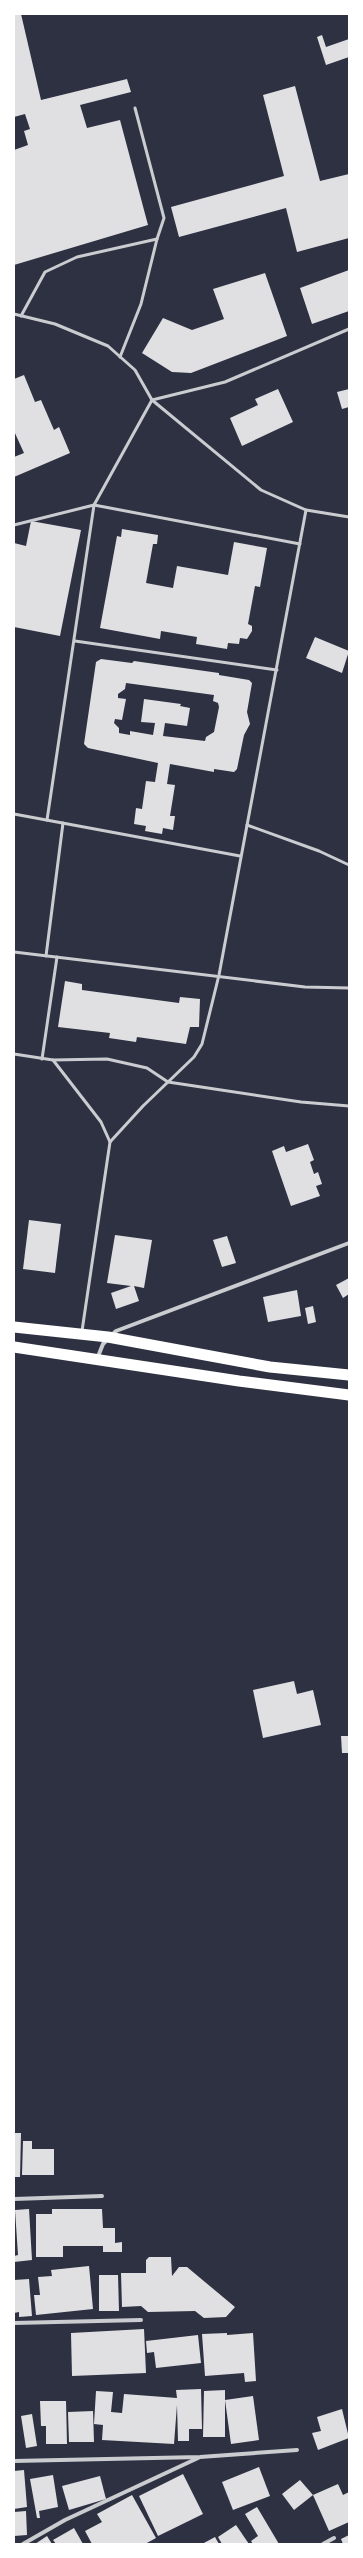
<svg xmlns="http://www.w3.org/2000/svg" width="363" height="2558" font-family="'Source Sans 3',sans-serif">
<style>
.building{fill:#e0e0e3;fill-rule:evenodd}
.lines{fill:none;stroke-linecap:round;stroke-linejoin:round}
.service{stroke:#caccd0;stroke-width:3}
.minor{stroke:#caccd0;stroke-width:4}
.trunk{stroke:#fff;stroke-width:11}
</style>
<rect width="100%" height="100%" fill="#2d3142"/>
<g class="building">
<path d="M14,14H21L41,100L127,79L131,92L80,105L87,128L120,120L148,225L14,265V150L28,145L24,131L30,129L25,114L14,117Z"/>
<path d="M322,35L326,47L349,39V57L326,65L317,37Z"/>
<path d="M295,86L320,181L349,174V238L297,252L286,208L179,237L171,207L284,176L263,95Z"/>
<path d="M349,270V311L312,324L300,288Z"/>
<path d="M265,273L287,336L191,373L172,372L142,353L163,318L192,330L224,319L213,289Z"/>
<path d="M24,375L35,402L41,400L54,430L59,427L70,453L14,477V457L24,453L14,431V379Z"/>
<path d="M278,389L293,422L242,446L230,418L258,405L255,399Z"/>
<path d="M349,389V407L342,409L337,392Z"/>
<path d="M31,521L81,530L60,636L14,627V543L26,546Z"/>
<path d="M122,529L158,535L157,544H153L146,583L173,588L177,566L228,575L234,542L267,548L260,587L255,586L248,624L252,626V631L247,639L240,638L239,644L228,643L227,649L196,644L197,637L161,631L160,639L100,628L117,536L121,537Z"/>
<path d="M315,637L349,651L342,673L306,658Z"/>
<path d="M101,659L132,663L134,661L219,673V675L249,680L252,683L247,712L250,724L244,735L237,769L234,772L214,769V772L170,764L167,784L175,785L170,816H175L173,830L163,828L162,834L145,831L146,826L134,824L136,808L142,809L146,781L155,782L158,763L88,748L84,744L96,662ZM126,683L214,695L213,701L218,703L219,707L214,732L206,737L205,741L163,736L165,723L187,726L190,708L180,706L181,704L144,699L141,722L155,723L153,735L130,731V735L119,733V728L114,723L115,719L122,720L126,699L118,698V694L125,689Z"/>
<path d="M65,981L82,984V990L179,1003L180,997L200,999L199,1027H190L186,1044L137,1037L136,1042L109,1038L110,1033L58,1027Z"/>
<path d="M308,1144L314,1160L310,1162L314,1174L318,1172L322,1184L316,1186L320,1196L291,1206L272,1151L284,1146L286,1152Z"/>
<path d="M29,1220L61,1224L55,1273L23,1269Z"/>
<path d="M115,1235L152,1240L144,1288L134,1286L139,1301L116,1309L111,1293L131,1286L107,1283Z"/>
<path d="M227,1236L236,1263L222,1267L213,1240Z"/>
<path d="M349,1278V1294L343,1298L336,1285Z"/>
<path d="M297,1290L301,1316L268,1322L263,1297Z"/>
<path d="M313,1306L316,1322L308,1324L305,1308Z"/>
<path d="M294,1681L297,1694L313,1690L321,1725L263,1738L253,1690Z"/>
<path d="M341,1736H349V1753H342Z"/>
<path d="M14,2133H21L20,2177H14Z"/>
<path d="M23,2141H32V2149H54V2175H22Z"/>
<path d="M29,2209L32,2260L14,2262V2256L18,2255L15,2210Z"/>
<path d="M52,2209H102L103,2228H115V2243L122,2242V2252H103V2246H63V2257H36V2214H52Z"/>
<path d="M149,2257H171L172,2276L179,2267H187L235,2307L226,2317L204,2318L195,2311L148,2312L141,2306L122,2307L121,2273H146V2260Z"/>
<path d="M89,2266L93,2309L36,2315L34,2295H40L38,2277L52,2276L51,2270Z"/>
<path d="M99,2275H118L119,2311H99Z"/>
<path d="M29,2279L32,2316L19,2317V2312L14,2313V2280Z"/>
<path d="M144,2329L146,2373L72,2376L71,2333Z"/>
<path d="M227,2333V2335L253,2333L256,2381L245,2382L244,2373L205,2376L202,2334Z"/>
<path d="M198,2335L201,2363L156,2368L154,2352L147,2353L146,2341Z"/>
<path d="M201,2389L202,2429H189V2441H178L177,2405L174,2444L102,2440L103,2425L94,2424L96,2391L113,2392L111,2412L122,2413L124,2394L177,2398L176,2390Z"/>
<path d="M225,2390V2437H203L204,2391Z"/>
<path d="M253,2396L259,2440L231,2444L225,2400Z"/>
<path d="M40,2401H66L67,2444H46V2426H41Z"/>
<path d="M342,2409L349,2438L318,2450L312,2433L321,2431L317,2417Z"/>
<path d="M93,2411L94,2442H69L68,2412Z"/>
<path d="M32,2414L37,2446L26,2448L21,2416Z"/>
<path d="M259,2467L270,2496L233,2510L222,2482Z"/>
<path d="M24,2470L27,2507L14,2509V2471Z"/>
<path d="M183,2474L203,2514L158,2536L139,2496Z"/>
<path d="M53,2475L58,2507L39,2511L40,2518H37L30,2479Z"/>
<path d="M100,2476L106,2499L69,2510L62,2486Z"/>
<path d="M300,2480L313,2495L294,2510L282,2494Z"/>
<path d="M338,2484L343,2495L349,2492V2522L329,2531L313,2495Z"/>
<path d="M132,2495L156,2538L145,2544H92L85,2531L102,2522L97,2514Z"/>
<path d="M257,2507L279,2544H253L251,2541L258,2536L245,2514Z"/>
<path d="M26,2511L27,2535L14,2536V2512Z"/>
<path d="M236,2525L249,2544H222L218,2537Z"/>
<path d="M74,2528L83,2544H56L53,2540Z"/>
<path d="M349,2535V2544H343L341,2539Z"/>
<path d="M47,2536L52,2544H35Z"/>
<path d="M215,2537L219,2544H202Z"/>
</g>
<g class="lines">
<g class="service">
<path d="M14,314L55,324L108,346L135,370L152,400L261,490L306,510L349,517"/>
<path d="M21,316L45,272L77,257L157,239"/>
<path d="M120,357L141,304L157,239L164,218L135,108"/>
<path d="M14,525L94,505L300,544"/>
<path d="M75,641L277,670"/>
<path d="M14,814L240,856"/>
<path d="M47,820L94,505L152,400L225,382L349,329"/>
<path d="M247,825L319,851L349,865"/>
<path d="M14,952L305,987L349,988"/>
<path d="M46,956L63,823"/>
<path d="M14,1054L53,1060L107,1059L147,1068L168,1082L301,1102L349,1106"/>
<path d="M42,1059L57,957"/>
<path d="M53,1060L101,1122L110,1142L82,1331"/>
<path d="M110,1142L143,1106L194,1057L202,1044L219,975L306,510"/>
</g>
<g class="minor">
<path d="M97,1359L103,1344L116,1331L349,1243"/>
<path d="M14,2199L102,2196"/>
<path d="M14,2323L141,2320"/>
<path d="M14,2461L200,2457L297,2450"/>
<path d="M23,2544L65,2520L198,2458"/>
<path d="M323,2544L334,2538"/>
</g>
<g class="trunk">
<path d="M14,1327L108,1337L270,1367L349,1375"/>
<path d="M14,1347L239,1381L349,1395"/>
</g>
</g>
<rect width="363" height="2558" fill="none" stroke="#ffffff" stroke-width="30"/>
</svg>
